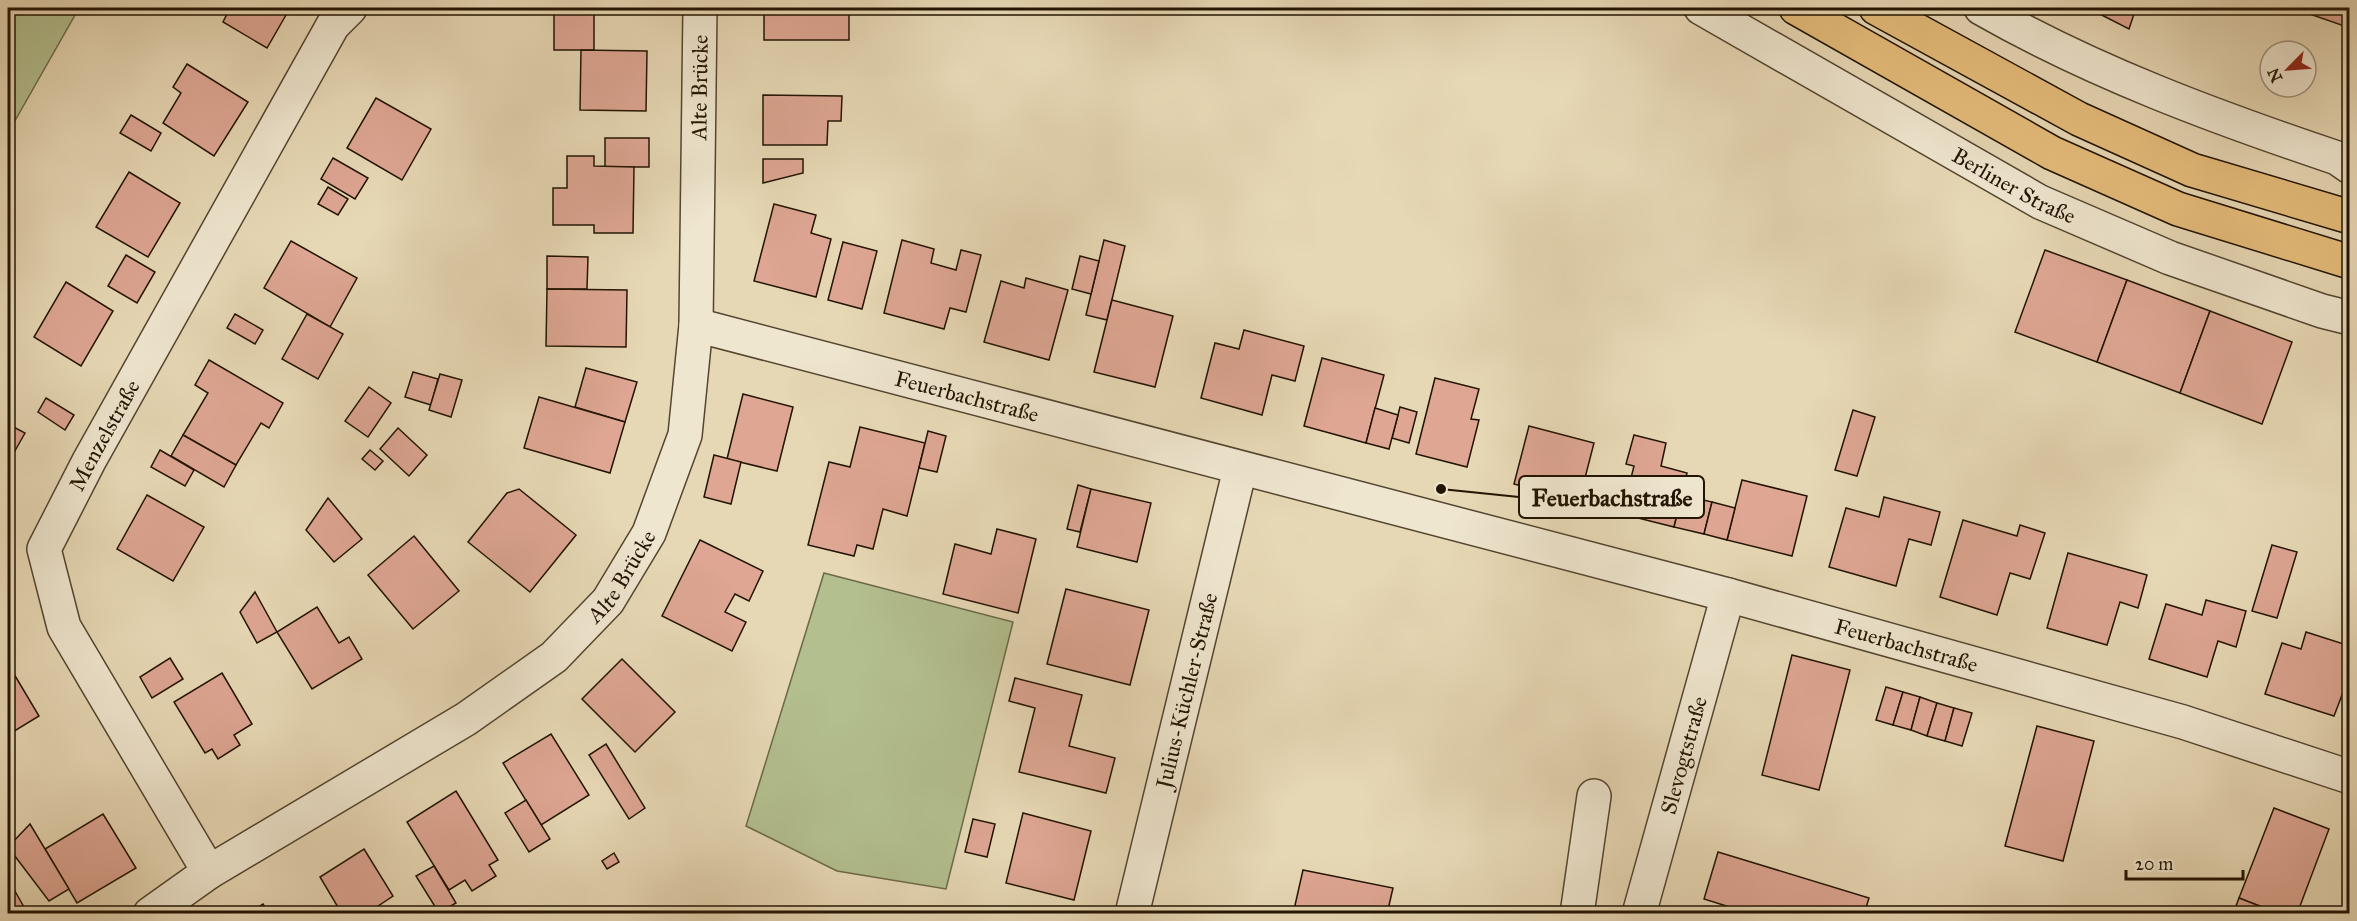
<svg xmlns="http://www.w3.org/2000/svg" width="2357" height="921" font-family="'IM FELL Great Primer',serif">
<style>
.green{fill:#b3bf8f;stroke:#6a6a48;stroke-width:1.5}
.building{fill:#dea693;stroke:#221402;stroke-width:1.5}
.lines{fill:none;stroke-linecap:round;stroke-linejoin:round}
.minor-casing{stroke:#53452f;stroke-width:36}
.major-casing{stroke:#221402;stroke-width:36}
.minor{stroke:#efe6cf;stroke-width:33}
.major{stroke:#e4bc7a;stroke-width:33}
.labels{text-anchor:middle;stroke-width:5;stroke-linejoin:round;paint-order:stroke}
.street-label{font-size:22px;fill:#221402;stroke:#efe6cf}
.leader{fill:none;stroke:#221402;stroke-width:2}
.callout-dot{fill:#221402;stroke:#efe6cf;stroke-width:2}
.callout{fill:#efe6cf;stroke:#221402;stroke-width:2}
.callout-label{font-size:24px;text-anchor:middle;font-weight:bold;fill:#221402}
</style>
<rect width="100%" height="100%" fill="#e7d8b5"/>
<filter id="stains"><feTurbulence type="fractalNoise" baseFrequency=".00333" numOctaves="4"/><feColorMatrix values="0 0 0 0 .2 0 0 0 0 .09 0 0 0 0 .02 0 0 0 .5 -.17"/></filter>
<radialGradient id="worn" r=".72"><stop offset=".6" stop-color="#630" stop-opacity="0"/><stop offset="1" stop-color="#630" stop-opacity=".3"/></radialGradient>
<g class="green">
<path d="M8,8H79L8,133Z"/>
<path d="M824,573L1013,622L946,889L837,871L746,826Z"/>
</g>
<g class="building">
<path d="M230,8H290L267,48L223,22Z"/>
<rect x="764" y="8" width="85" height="32"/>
<path d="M2088,8H2136L2129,29Z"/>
<path d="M2306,8H2350V28L2304,12Z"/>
<path d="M554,9L594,10V50H554Z"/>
<path d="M581,50L647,51L646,111L580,110Z"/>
<path d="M187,64L248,102L214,156L163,123L181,93L173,87Z"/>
<path d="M763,95L842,96L841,121H828L827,145H763Z"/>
<path d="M376,98L431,129L402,180L347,148Z"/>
<path d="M131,115L161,133L151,151L120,133Z"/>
<rect x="605" y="138" width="44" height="29"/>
<path d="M567,156H594V166L634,167L633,233H594V225H553V188H567Z"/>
<path d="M333,158L368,178L355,199L321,179Z"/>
<path d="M763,159H803V173L763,183Z"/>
<path d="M129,172L180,203L148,257L96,227Z"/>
<path d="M328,187L348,199L338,215L318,204Z"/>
<path d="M774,204L816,215L811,233L831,239L816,297L754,281Z"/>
<path d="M902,240L934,249L931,263L956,270L961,250L981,255L966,312L950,308L944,329L884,313Z"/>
<path d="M1104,240L1125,246L1107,320L1086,315Z"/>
<path d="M291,241L357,278L330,327L264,288Z"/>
<path d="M843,242L877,251L862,309L828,300Z"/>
<path d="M2045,250L2127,280L2097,362L2015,332Z"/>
<path d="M126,255L155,272L137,303L108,286Z"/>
<path d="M547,256L588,257L587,289H547Z"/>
<path d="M1080,256L1099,261L1091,294L1072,289Z"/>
<path d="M1026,278L1068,290L1049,360L984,342L1001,281L1024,288Z"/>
<path d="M2127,280L2210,311L2180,393L2097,362Z"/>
<path d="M66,282L113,311L81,366L34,337Z"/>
<path d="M547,289L627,290L626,347L546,346Z"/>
<path d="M1112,300L1173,316L1155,387L1094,372Z"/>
<path d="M2210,311L2292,342L2262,424L2180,393Z"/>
<path d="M235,314L263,330L255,344L227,328Z"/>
<path d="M307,314L343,334L318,379L282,359Z"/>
<path d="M1244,330L1304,346L1295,381L1272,375L1262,415L1201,398L1215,343L1239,349Z"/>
<path d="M1322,358L1384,375L1366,443L1304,426Z"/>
<path d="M209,360L283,403L269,428L261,423L236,465L183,435L208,393L195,385Z"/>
<path d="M586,368L637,382L625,422L575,407Z"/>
<path d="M413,372L438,379L431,405L405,397Z"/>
<path d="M440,374L462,380L451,417L429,410Z"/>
<path d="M1435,378L1479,389L1471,419L1479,420L1467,467L1416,454Z"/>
<path d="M369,387L391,403L368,437L345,421Z"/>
<path d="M743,394L793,407L777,471L727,459Z"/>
<path d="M539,397L625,422L610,473L524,448Z"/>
<path d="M46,398L74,415L65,430L38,412Z"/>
<path d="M1400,407L1417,412L1409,443L1392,438Z"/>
<path d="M1375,408L1398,415L1389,449L1366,443Z"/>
<path d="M1853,410L1875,417L1857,476L1835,470Z"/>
<path d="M8,424L25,433L8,463Z"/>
<path d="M1529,426L1594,443L1579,501L1514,484Z"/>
<path d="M860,427L925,443L907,516L883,509L873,549L857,545L854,556L808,545L829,462L850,467Z"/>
<path d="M398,428L427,455L409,476L380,449Z"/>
<path d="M928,431L946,436L937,472L919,468Z"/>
<path d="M183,435L236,465L224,487L171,456Z"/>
<path d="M1634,435L1666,443L1661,466L1687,473L1674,527L1622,514L1634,466L1626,464Z"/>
<path d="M160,450L194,470L185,486L151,467Z"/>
<path d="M370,450L383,461L375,470L362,459Z"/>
<path d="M714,455L741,462L731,504L704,497Z"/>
<path d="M1742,480L1807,496L1792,556L1727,540Z"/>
<path d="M1078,485L1091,489L1080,532L1067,529Z"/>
<path d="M519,489L576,535L530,592L468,542L507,493Z"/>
<path d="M1091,489L1151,503L1137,562L1077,547Z"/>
<path d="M147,495L204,527L173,581L117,549Z"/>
<path d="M1682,495L1712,502L1704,534L1674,527Z"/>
<path d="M1884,497L1940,512L1931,545L1909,539L1896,586L1829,567L1846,508L1879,517Z"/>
<path d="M328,498L362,539L334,562L306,530Z"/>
<path d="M1712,502L1735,508L1727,540L1704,534Z"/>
<path d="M1963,520L2017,536L2020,525L2045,533L2030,579L2010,573L1997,615L1940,597Z"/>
<path d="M997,529L1036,539L1018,613L943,594L955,544L991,554Z"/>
<path d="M414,536L459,591L413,629L368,575Z"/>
<path d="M700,540L763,571L749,601L735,594L725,612L746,622L732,651L662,616Z"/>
<path d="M2272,545L2297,552L2277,618L2252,611Z"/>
<path d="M2068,553L2147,575L2138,608L2120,602L2107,645L2047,628Z"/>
<path d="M1066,589L1149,610L1130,685L1047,664Z"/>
<path d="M255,592L277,632L257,643L240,612Z"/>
<path d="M2206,600L2246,611L2236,647L2218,641L2207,677L2149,659L2166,604L2202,615Z"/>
<path d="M317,607L339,643L349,637L362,659L312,689L277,632Z"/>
<path d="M2306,632L2350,646V674L2334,716L2265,694L2282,643L2301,649Z"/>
<path d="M1792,655L1850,670L1819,790L1762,775Z"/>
<path d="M170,658L183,679L152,698L140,677Z"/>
<path d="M622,659L675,712L635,752L582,699Z"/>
<path d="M11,669L39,716L8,735V671Z"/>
<path d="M222,673L252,724L234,735L240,745L218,759L212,749L205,753L174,702Z"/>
<path d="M1015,678L1082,695L1069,746L1115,758L1106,793L1019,772L1035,708L1009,701Z"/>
<path d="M1886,687L1903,692L1893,725L1876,720Z"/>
<path d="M1903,692L1920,697L1911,730L1893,725Z"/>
<path d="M1920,697L1937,703L1927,736L1911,730Z"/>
<path d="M1937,703L1954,708L1945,741L1927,736Z"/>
<path d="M1954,708L1972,713L1962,746L1945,741Z"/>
<path d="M2037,726L2094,741L2063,861L2005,846Z"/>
<path d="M551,734L589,795L541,825L503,763Z"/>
<path d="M606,744L645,808L629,819L589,755Z"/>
<path d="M456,791L498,860L489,865L496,876L472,891L465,880L449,890L407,822Z"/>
<path d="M526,800L550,839L529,852L505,813Z"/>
<path d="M2274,808L2329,829L2297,914H2280L2239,898Z"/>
<path d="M1023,813L1091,831L1074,900L1006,883Z"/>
<path d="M103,814L136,868L77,903L45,849Z"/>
<path d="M973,819L995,824L987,857L965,852Z"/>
<path d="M30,824L69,889L49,901L8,847Z"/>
<path d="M364,849L393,896L366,914H342L320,877Z"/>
<path d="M1718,852L1869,898L1865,911L1872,914H1752L1704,899Z"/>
<path d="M614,853L619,862L607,869L602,861Z"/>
<path d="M434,866L456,903L439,913L416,876Z"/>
<path d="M1303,870L1393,888L1387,914H1293Z"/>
<path d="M8,879L28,914H8Z"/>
<path d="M2239,898L2280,914H2233Z"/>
<path d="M263,904L269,914H247Z"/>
</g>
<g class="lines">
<defs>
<g id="minor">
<path id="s1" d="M1701,8L2040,202L2170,258L2322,311L2350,318"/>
<path d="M1981,8C2093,72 2215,117 2337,158L2350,167"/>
<path id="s2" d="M696,325L1728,595L2183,722L2350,777"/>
<path id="s3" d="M209,872L64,627L44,549L89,461L333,25L350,8"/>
<path id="s4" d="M150,914L209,872L466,719L554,657L608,601L649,533L685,435L696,325L700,8"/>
<path id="s5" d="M1132,914L1240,469"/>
<path d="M1577,914L1594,796"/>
<path id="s6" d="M1639,914L1728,595"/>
</g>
<g id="major">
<path d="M1796,8L2052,153L2178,209L2350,262"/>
<path d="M1876,8L2079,119L2192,170L2350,217"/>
</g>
</defs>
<use href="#minor" class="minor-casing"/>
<use href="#major" class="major-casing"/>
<use href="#minor" class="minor"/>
<use href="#major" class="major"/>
</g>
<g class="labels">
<g class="street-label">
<text dy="8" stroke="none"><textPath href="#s4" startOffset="1089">Alte Brücke</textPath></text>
<text dy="8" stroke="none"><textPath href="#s1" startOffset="360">Berliner Straße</textPath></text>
<text dy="8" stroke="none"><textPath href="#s2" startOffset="280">Feuerbachstraße</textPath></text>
<text dy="8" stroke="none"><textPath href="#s3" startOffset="494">Menzelstraße</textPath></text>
<text dy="8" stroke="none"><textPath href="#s4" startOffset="585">Alte Brücke</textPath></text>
<text dy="8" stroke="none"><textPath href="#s2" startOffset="1252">Feuerbachstraße</textPath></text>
<text dy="8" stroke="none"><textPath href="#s5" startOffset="230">Julius-Küchler-Straße</textPath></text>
<text dy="8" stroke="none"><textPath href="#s6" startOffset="165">Slevogtstraße</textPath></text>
</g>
</g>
<path class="leader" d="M1441 489L1519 497"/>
<circle class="callout-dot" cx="1441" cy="489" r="6"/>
<rect class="callout" x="1519" y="476" width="185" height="42" rx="6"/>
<g class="callout-label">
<text x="1612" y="506">Feuerbachstraße</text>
</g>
<rect width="2357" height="921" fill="none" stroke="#e7d8b5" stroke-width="30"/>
<rect x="9" y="9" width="2339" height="903" fill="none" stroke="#221402" stroke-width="3"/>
<rect x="15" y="15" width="2327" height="891" fill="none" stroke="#221402" stroke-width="1.5"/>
<g transform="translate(2288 69) rotate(245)"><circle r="28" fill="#efe6cf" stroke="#9d927d" stroke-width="1.5"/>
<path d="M0-4.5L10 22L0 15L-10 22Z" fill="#8f2418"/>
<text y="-9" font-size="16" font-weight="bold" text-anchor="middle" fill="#221402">N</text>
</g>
<path d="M2126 870v9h117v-9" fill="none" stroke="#221402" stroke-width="3"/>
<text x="2135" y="870" font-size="18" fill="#221402" stroke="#efe6cf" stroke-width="4.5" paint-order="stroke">20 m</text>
<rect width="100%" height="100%" filter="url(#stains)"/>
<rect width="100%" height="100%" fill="url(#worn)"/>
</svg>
